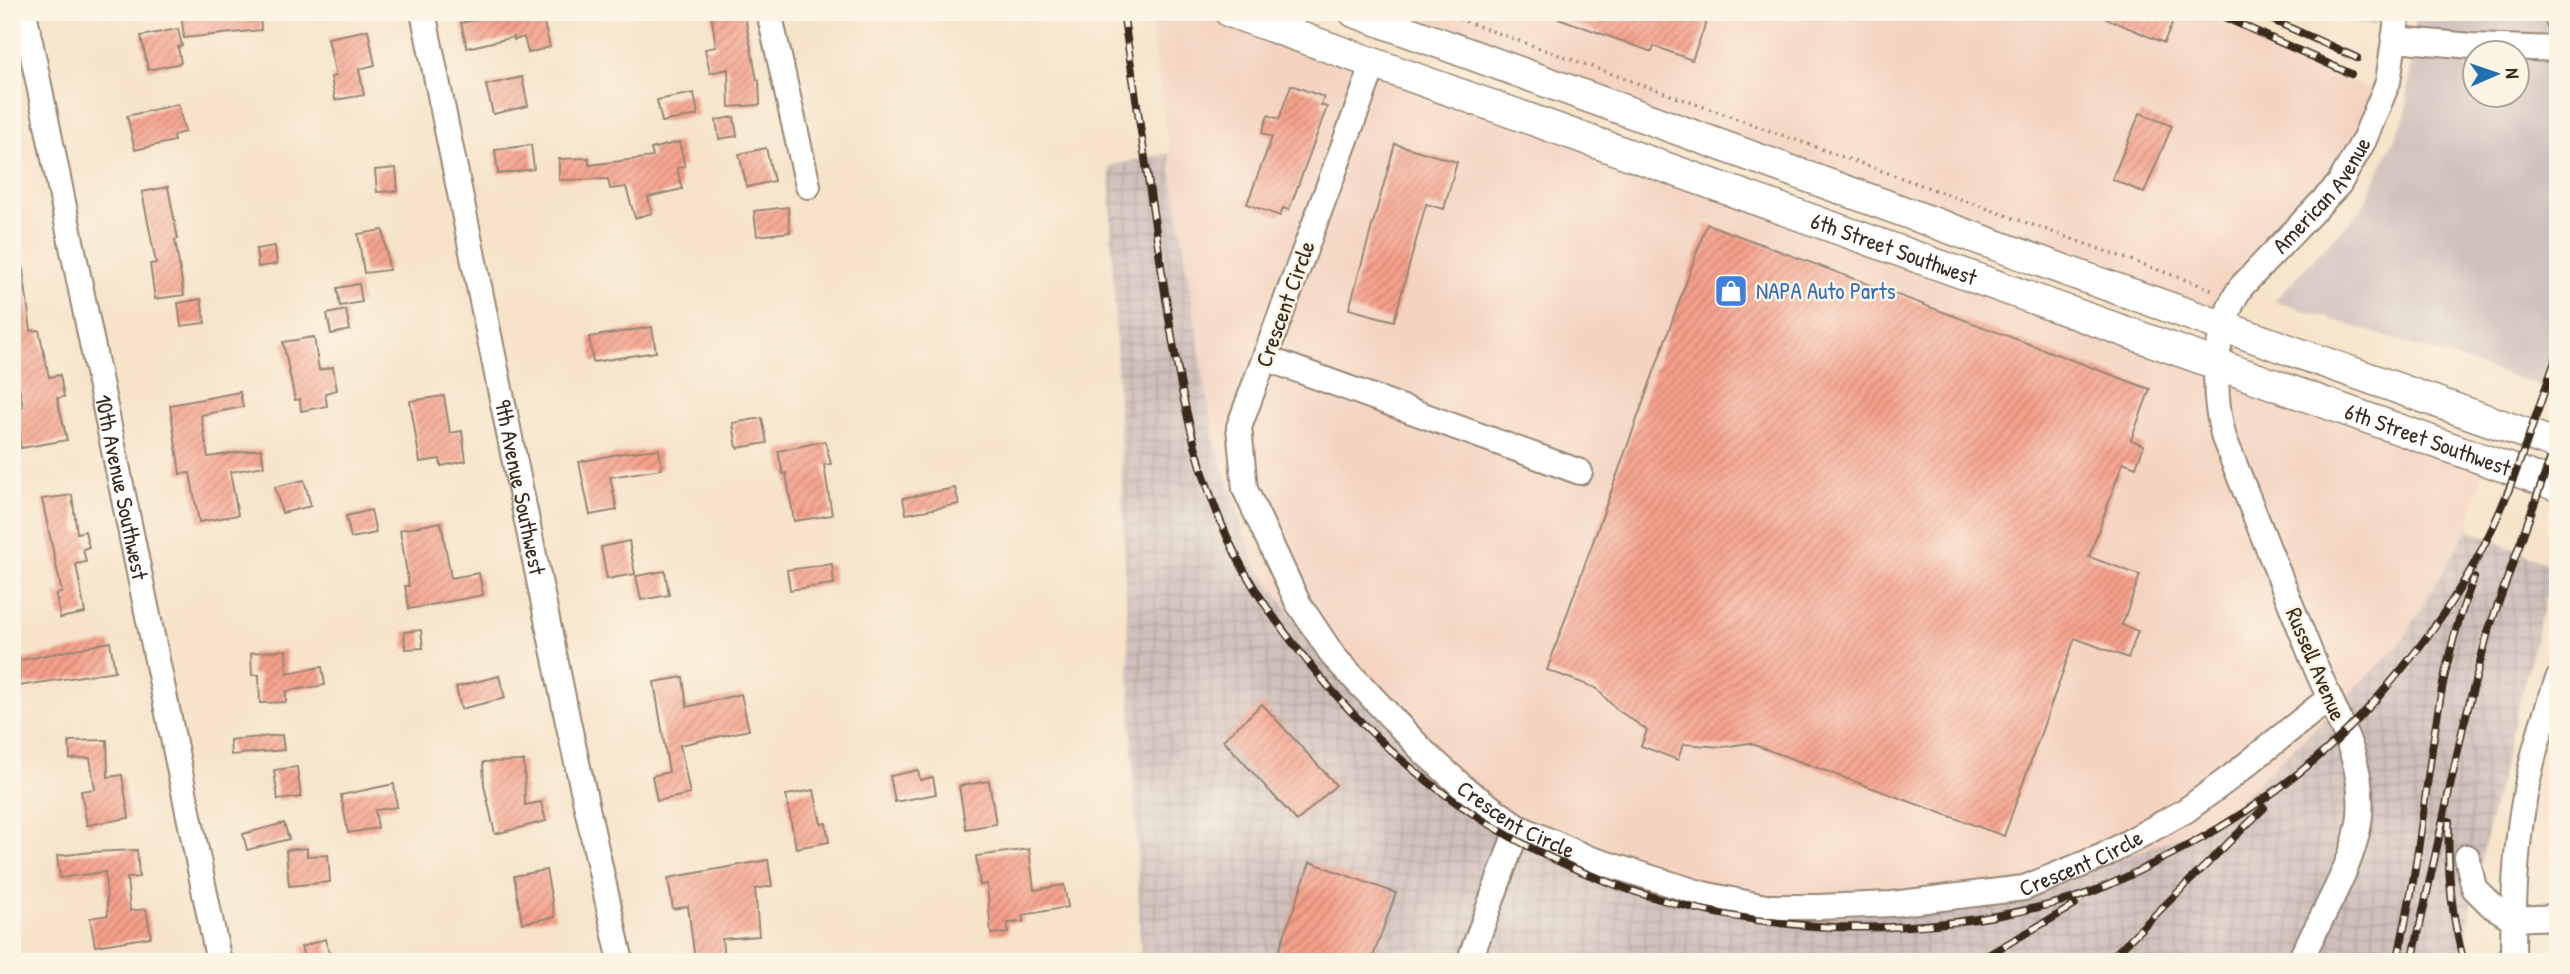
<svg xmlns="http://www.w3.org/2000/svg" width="2570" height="974" font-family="'Patrick Hand',sans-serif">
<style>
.built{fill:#f4d3c1}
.industrial{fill:url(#industrial-grid)}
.railway{fill:#d0c0bc;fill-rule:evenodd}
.grass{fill:url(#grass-tufts);stroke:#5c805c;stroke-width:2}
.building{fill:url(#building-hatch)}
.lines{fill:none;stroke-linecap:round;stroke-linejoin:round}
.minor-casing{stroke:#988674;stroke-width:28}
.major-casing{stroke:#988674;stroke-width:33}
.path{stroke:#988674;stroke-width:3.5;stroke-dasharray:2 5;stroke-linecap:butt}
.minor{stroke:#fff;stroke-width:24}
.major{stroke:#fff;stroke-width:30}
.rail-casing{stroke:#3b2a1e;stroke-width:8}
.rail{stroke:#fcf5e5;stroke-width:5;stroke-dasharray:16;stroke-linecap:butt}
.labels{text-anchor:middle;stroke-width:5;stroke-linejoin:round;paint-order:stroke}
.street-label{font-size:23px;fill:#3b2a1e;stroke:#fcf5e5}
.shop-label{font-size:23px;fill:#366cbe;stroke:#fcf5e5;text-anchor:start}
</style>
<defs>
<pattern id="industrial-grid" width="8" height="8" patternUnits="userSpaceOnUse" patternTransform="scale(1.75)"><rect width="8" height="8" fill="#d0c0bc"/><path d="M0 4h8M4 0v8" fill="none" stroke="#b4a5a1"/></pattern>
<pattern id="grass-tufts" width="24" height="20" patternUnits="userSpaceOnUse" patternTransform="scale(1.75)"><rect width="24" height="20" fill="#7cd59a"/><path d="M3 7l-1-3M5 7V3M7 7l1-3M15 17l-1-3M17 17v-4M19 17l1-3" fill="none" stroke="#6cb784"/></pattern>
<pattern id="building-hatch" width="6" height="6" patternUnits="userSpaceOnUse" patternTransform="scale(1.75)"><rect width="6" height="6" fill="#f5a08b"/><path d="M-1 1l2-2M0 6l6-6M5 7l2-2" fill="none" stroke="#c88371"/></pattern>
</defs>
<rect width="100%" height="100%" fill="#fcf5e5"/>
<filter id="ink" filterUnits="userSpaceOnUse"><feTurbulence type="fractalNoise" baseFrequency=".0143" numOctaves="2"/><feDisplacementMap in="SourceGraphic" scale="14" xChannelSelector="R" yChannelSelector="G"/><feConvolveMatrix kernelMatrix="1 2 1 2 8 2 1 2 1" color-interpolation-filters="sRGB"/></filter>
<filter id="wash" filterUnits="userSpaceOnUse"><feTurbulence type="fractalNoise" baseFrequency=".00686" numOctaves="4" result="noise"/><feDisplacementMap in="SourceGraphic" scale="28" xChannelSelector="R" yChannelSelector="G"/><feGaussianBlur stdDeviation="1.57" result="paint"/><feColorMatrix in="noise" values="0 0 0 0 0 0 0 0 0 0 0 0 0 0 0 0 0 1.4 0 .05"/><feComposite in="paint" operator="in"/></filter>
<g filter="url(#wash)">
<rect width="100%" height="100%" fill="#f6e3c9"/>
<g class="built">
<path d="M1148,12H1230L2486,461L2468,529L2399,646L2217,822L1998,905L1806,918L1478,812L1337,676L1255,564L1214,439Z"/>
<path d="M1355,12H2194L2383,95L2369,128L2224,326Z"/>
</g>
<path class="industrial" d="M1169,153L1214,440L1255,564L1337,676L1478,812L1806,918L1998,905L2217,822L2399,646L2468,529L2554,566L2493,805L2460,962H1141L1109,166Z"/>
<path class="railway" d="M2416,12H2558V391L2274,301L2361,210L2406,114ZM2476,52H2518V94H2476Z"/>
<path class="grass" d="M2295,12H2373L2374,24Z"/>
<g id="blocks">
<g class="building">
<path d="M181,12H260L261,30L184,38Z"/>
<path d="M508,12H533L534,17L542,15L550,47L528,53L524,37L514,40V37L467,48L461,23Z"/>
<path d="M711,12H744L757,80H759L760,105L729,107L728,69L710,73L705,49L716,47Z"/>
<path d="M1548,12H1710L1692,60L1654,46L1652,52L1547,14Z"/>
<path d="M2091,12H2177L2164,43Z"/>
<path d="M178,29L182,46L178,47L181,63L148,70L141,36Z"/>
<path d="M368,30L375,65L359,69L364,95L335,100L331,77L336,76L328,38Z"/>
<path d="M522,77L528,106L493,114L486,85Z"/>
<path d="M1291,85L1324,97L1321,105L1327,107L1289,210L1283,208L1280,216L1247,204L1272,137L1262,133L1268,115L1279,119Z"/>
<path d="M694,93L698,115L662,122L657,100Z"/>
<path d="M178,104L185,132L173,135L174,141L135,150L127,116Z"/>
<path d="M2140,113L2172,126L2144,193L2112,179Z"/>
<path d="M734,117L737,136L719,139L716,120Z"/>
<path d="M679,142L685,166L677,168L682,189L648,197L652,213L635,218L626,187L610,189L608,179L559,180V159L589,158V165L653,157L651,149Z"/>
<path d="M1395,144L1457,162L1444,209L1426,204L1394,321L1349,309Z"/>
<path d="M531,145L534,169L498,174L495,150Z"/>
<path d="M766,148L774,181L747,187L739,154Z"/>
<path d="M396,168L398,191L377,192L375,170Z"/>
<path d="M168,187L178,239L175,240L184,295L155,299L150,264L156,263L142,192Z"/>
<path d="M788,207L790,232L757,236L754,211Z"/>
<path d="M1707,224L2150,389L2131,440L2144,445L2136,467L2123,462L2089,557L2140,575L2122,625L2138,631L2128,658L2075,638L2004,836L1749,743L1722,747L1683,744L1678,760L1641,746L1647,730L1616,709L1596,688L1547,670Z"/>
<path d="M383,230L389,270L364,273L358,234Z"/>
<path d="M275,246L277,264L258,267L256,249Z"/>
<path d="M22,262L31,331L39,330L49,377L60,375L64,397L57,398L67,440L21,448L12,410L23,406L12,352V263Z"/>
<path d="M359,284L362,302L340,306L337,288Z"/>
<path d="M201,299L205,323L181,326L178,303Z"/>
<path d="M346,310L350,330L331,334L327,314Z"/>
<path d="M652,327L656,352L593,362L589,337Z"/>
<path d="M314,337L319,370L333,367L337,390L325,393L327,406L301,411L300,399L295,400L283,342Z"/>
<path d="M240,392L243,407L201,415L208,457L261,449L264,466L230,472L238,515L199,522L190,473L180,474L170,405Z"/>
<path d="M444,396L450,433L462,431L466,461L441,466L440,459L420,462L410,401Z"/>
<path d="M762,418L767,443L737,448L733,423Z"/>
<path d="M825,441L831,464L824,465L832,515L794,521L786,473L783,474L778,451Z"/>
<path d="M659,449L662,469L610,477L617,510L590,515L579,462L623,453Z"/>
<path d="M304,480L311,506L282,513L275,487Z"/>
<path d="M955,488L959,504L906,514L903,498Z"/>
<path d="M72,495L77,533L85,531L89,547L83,549L86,562L76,564L85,613L60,618L56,594L62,593L42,499Z"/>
<path d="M371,510L376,533L351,538L346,516Z"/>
<path d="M441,522L451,578L479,573L483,595L409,609L405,586H409L400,530Z"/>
<path d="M629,541L635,574L607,579L601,547Z"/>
<path d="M832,564L834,584L790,590L787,570Z"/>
<path d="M665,571L669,595L641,600L636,576Z"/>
<path d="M421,630L423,648L405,649L404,632Z"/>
<path d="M110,642L115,671L12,687V662Z"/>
<path d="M286,650L287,673L322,667L325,685L286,691V702L260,703L259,675H252L251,653Z"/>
<path d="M499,676L505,698L461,709L456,687Z"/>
<path d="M683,677L687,707L741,694L749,730L680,745L690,794L657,801L652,776L669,772L654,682Z"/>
<path d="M1262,704L1336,785L1297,821L1223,740Z"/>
<path d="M282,735L284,750L231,755L230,740Z"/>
<path d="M107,740L108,777L122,775L129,818L87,825L81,791L95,789L90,758L70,759L69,741Z"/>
<path d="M524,761L525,805L541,802L546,821L495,834L484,785L483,762Z"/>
<path d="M297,767L301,797L278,800L274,770Z"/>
<path d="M918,770L920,780L933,777L936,794L895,802L890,776Z"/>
<path d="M989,781L996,824L966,829L959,786Z"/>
<path d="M394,784L397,807L375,810L378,828L348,833L341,795Z"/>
<path d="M814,790L821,824L826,823L829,842L796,848L786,795Z"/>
<path d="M284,823L289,839L247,850L243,834Z"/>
<path d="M307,848V856L328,855L330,882L289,886L286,850Z"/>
<path d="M1029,849L1034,890L1064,885L1068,907L1023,915V922L1008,923V933L991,934L987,884L980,885L976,856Z"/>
<path d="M137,850L139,877L127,878L130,911L146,909L151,937L95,946L90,918L108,915L105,872L60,878L57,856L92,852Z"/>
<path d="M768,860L772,886L755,889L759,936L722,939L724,958L695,961L688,906L673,909L668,878Z"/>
<path d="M1310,862L1396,893L1371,962H1275Z"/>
<path d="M546,870L555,917L522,923L514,876Z"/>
<path d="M325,939L332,962H306L301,947Z"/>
</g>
</g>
</g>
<g filter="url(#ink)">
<use href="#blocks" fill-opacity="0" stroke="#988674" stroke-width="2"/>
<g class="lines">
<defs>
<g id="minor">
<path id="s1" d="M24,12L219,962"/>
<path id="s2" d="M423,12L568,722L621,962"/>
<path d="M769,12L808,186"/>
<path d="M2557,12L2558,20"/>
<path d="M2395,39L2472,46L2558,49"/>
<path id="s3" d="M1374,64L1239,427L1245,489L1298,603L1334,657L1424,752L1465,789L1518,827L1588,858L1703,894L1765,907H1818L1892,904L2024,888L2103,856L2185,811L2231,777L2328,699"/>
<path d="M1265,358L1580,472"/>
<path d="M2467,857L2474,888L2491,905L2513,919L2558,917"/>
<path d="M1469,962L1518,827"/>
<path id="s4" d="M2299,962C2320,919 2356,861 2360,815C2365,758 2333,711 2313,660C2283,586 2254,512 2224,438C2211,390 2213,329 2241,287L2339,184L2364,140L2388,82L2398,12"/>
<path d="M2513,962C2513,858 2520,777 2558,679"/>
</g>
<g id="major">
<path id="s5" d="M1230,12L2558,486"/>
<path d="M1354,12L2089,279L2558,445"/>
</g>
</defs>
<use href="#minor" class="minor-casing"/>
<use href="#major" class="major-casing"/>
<path class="path" d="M1439,12L2214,290"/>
<use href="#minor" class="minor"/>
<use href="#major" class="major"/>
<defs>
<g id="rail">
<path d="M1123,12C1135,92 1147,172 1159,252C1175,361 1191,477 1246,574C1269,614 1298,651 1328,686C1512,901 1800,974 2071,899C2104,889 2135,873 2166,857C2235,823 2309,772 2362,715C2408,665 2452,608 2483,547C2514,487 2535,416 2558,353"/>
<path d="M2213,12L2351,74"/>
<path d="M2255,12L2357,58"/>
<path d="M2449,821C2447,868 2451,916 2464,962"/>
<path d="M1976,962L2075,905"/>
<path d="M2107,962L2264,808"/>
<path d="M2397,962C2408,913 2417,863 2423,814C2434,734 2443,653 2474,578"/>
<path d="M2412,962L2463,727L2488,632L2558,438"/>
</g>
</defs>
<use href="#rail" class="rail-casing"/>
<use href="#rail" class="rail"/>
</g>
</g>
<defs>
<symbol id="shop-square" viewBox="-11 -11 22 22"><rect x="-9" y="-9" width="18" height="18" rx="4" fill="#3f7fe0" stroke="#fcf5e5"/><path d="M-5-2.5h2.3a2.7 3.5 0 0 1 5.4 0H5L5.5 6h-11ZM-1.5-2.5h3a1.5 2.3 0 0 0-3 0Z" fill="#fff"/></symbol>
</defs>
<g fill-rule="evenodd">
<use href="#shop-square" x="1712" y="272" width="38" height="38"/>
</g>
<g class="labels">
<g class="street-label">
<text dy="8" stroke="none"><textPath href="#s4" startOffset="842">American Avenue</textPath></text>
<text dy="8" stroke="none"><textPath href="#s5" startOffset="705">6th Street Southwest</textPath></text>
<text transform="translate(1285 304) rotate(-70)" y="8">Crescent Circle</text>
<text dy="8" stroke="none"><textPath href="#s5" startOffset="1272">6th Street Southwest</textPath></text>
<text dy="8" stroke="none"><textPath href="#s1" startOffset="485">10th Avenue Southwest</textPath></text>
<text dy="8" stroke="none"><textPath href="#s2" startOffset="485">9th Avenue Southwest</textPath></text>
<text transform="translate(2316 664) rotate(67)" y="8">Russell Avenue</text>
<text dy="8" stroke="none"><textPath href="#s3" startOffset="886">Crescent Circle</textPath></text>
<text dy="8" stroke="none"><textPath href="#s3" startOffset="1474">Crescent Circle</textPath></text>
</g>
<g class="shop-label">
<text x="1756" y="299">NAPA Auto Parts</text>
</g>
</g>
<rect width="2570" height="974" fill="none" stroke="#fcf5e5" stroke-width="42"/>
<g transform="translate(2496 74) rotate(88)"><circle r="33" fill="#fcf5e5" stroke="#afa495" stroke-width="2"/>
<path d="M0-5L12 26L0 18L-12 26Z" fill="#1f6fb2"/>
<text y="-10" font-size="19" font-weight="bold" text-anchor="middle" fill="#3b2a1e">N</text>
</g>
</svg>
